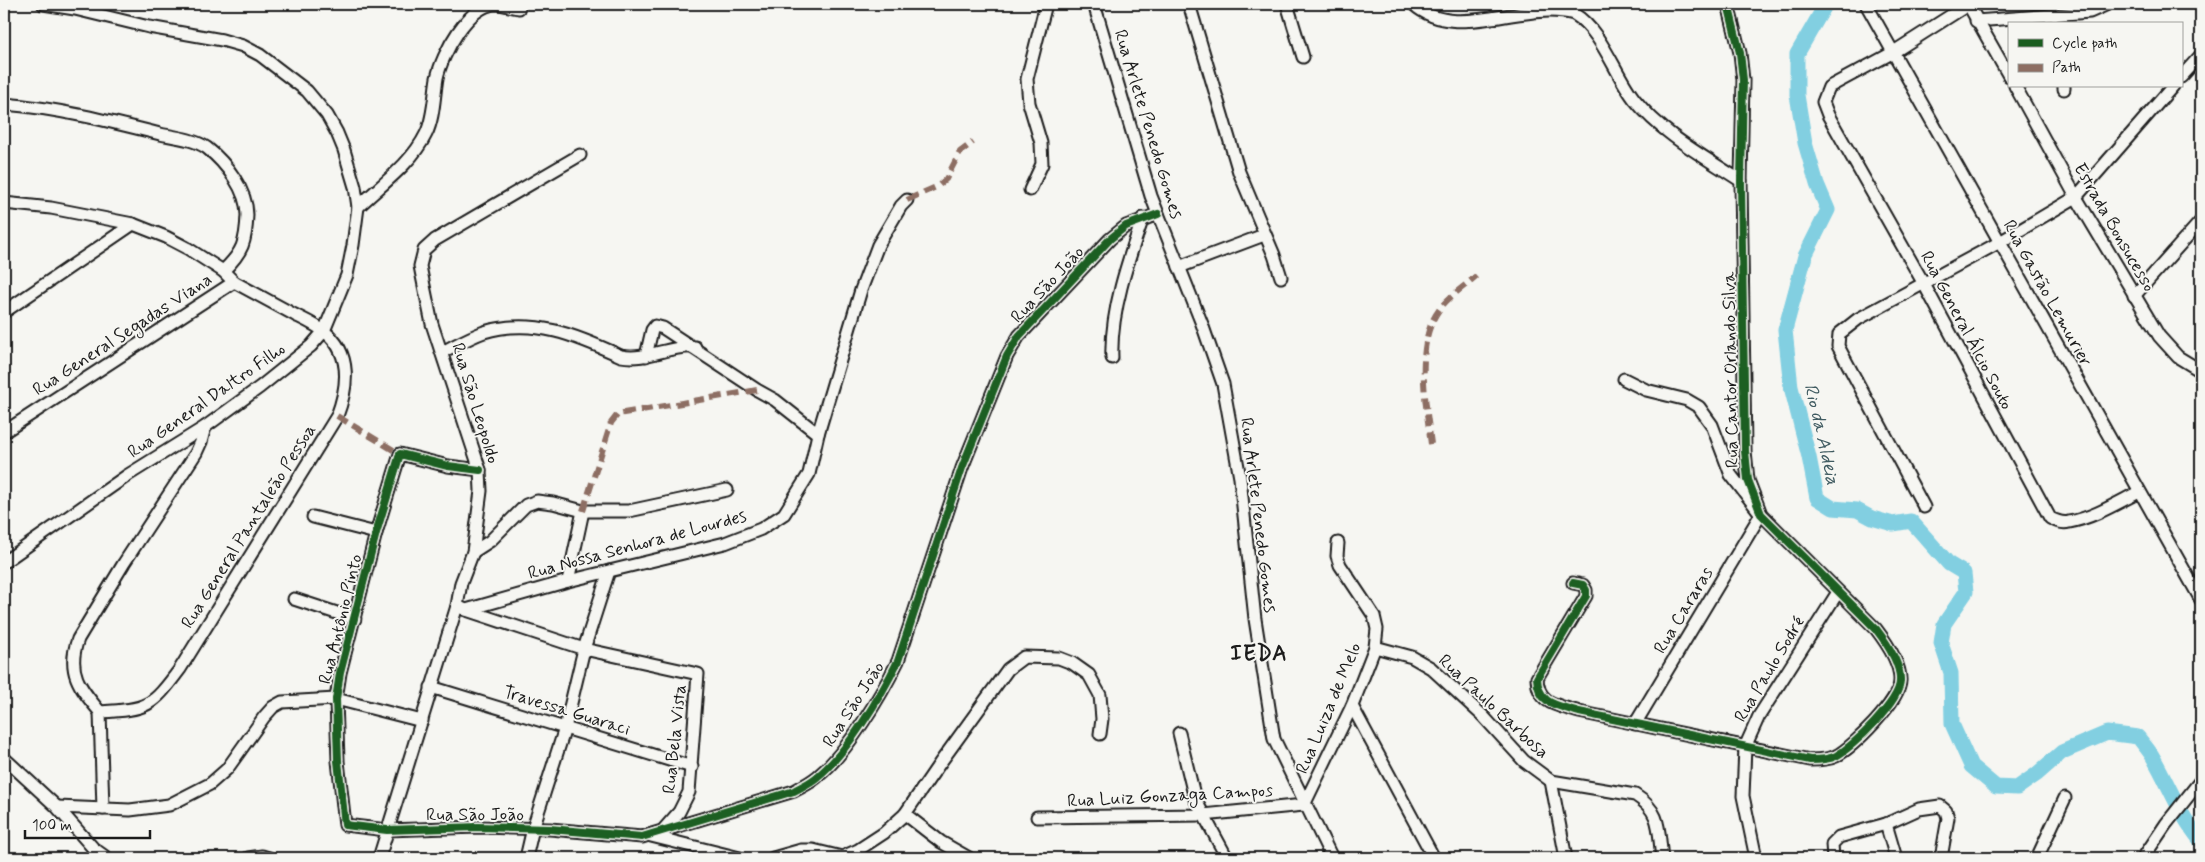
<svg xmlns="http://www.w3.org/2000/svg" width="2205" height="862" font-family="Mynerve,sans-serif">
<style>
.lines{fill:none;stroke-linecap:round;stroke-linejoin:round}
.river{stroke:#82cfe1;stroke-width:15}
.minor-casing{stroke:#1c1c1c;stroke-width:15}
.minor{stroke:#f6f6f2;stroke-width:11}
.quiet{stroke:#8d6e63;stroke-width:6;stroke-dasharray:12 6;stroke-linecap:butt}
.cycleway-casing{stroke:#f6f6f2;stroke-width:11}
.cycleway{stroke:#1b5e20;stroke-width:8}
.labels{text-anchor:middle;stroke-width:4;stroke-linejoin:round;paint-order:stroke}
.street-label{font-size:18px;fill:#1c1c1c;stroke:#f6f6f2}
.water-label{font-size:19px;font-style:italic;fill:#405b61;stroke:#f6f6f2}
.district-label{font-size:22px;font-weight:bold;letter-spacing:1px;fill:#1c1c1c;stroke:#f6f6f2}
</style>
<rect width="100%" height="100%" fill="#f6f6f2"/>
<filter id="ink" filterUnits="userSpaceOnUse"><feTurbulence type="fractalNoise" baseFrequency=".02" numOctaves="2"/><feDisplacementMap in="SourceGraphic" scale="10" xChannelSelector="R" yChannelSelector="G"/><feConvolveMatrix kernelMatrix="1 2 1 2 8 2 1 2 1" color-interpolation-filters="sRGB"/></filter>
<g filter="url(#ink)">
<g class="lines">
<path class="river" d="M1826,4L1797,54V95L1805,143L1817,184L1828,210L1805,256L1785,330L1791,387L1809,457L1817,498L1833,508L1857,510L1872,518L1893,524L1911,521L1949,564L1964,573L1966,592L1944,624L1941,643L1951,673L1952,724L1971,766L1996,787L2017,788L2037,774L2062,752L2107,733L2138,737C2143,744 2150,751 2154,759C2170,787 2180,816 2201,841"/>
<defs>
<g id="minor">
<path d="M1094,4L1151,196L1202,324L1223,384L1240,478L1255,619L1274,739L1332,858"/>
<path d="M1189,4L1239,172L1274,255L1281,277"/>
<path d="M1287,4L1303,57"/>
<path d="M1413,4C1456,43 1521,0 1574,14C1602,31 1615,75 1635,100C1663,135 1705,157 1741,181"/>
<path d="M1866,4L2201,600"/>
<path d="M1968,4L2009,76"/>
<path d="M1969,4L1892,53L1829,87L1823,102L1828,115L1924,284L2050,518C2056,521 2062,524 2069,522C2093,518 2117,503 2139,492"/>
<path d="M1976,21L2090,12L2108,4"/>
<path d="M2181,77L2201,55"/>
<path d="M2015,86L2076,197L2159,336L2178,357L2201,371"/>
<path d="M2064,86V89"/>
<path d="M4,104C56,108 109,121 160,134C175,137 194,139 207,148C226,163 247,190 247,215C246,242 243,252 223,271"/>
<path d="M1030,190L1042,164L1041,143L1029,103L1027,79L1046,4"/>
<path d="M4,203L51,208L133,224L166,237L187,248L223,271L234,282C254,293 275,304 295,315C305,320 316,325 325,332C352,353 348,387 337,416L180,669C151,708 148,709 100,712C80,688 66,672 78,639L124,563L196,453L201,442L205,427"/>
<path d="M358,207C381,185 412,163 426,134C434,118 434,96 437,78C442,54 468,5 496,4C503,4 512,7 519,8"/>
<path d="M1179,267L1264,235"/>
<path d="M2134,296L2201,221"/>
<path d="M4,312L133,224"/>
<path d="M442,352C456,345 470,337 484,332C534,317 577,336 621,356C647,361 669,345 695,347"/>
<path d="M646,356L652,330L655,326L663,328L757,390L775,400L818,434"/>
<path d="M1112,358C1110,313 1128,260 1143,218"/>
<path d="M1624,379L1646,390L1687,400L1699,407L1712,425L1731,475L1761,514L1635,724"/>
<path d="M4,432L234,282"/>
<path d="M480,470L448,466L400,454L376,533L340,673L336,699L338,761L345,825L387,830L478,827L550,829L642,837L794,791C801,787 810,783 817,777C847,753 881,696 898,661L962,468L1007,356L1019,336L1110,239L1126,226L1158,214"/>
<path d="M1924,507L1838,346L1839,334L1858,319L2000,242L2076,197L2173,86"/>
<path d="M313,517L376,533"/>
<path d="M473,552L490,541L526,505L537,501L553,503L583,511H629L727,490"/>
<path d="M4,562L128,475L205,427L260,387L311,346L324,331L347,275L353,245L358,207L355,187L344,150L337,133L327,115L307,91L260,55L243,46L222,40L149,27L75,9L43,4"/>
<path d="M568,581L583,511"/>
<path d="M1573,583L1583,585L1586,590V596L1537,678C1538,705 1558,705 1579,712L1810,760C1818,760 1828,760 1836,756C1853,747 1900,701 1900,681C1901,663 1886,642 1876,629L1761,514L1748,480L1745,451L1741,181L1743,80L1740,53L1728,4"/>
<path d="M294,599L355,619"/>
<path d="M457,606L466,610L568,581L725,543L761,529L784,514L809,474L818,434L861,290L878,245L901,206L907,200"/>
<path d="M466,610L584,649L698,674L689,792L679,812L664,829"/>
<path d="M1375,647L1412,657L1431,668L1483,716L1524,761L1551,781L1635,795C1662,812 1658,830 1662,858"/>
<path d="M431,687L692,767"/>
<path d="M1352,706L1434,858"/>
<path d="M100,712L103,809"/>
<path d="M1179,733L1195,799L1227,858"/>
<path d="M4,758L57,807L93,848L107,858"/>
<path d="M1551,781L1566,858"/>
<path d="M57,807L130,810L169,805L210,784L227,769L264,717L273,707L282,702L336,699L422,721"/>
<path d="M905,814L941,842L969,858"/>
<path d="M1037,817L1203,815L1304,805L1352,706L1375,647L1377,629L1374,616L1340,565L1337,556L1338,543"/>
<path d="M1886,824L1896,858"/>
<path d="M651,836L740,858"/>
<path d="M248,858L262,856L269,858"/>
<path d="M379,858L457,606L461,583L473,552L481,491L480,470L432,324L422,276L420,266L424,250L435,240L580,155"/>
<path d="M526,858L533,828L565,728L584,649L609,571"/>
<path d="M773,858L801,850H813L842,857L858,850L884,833L905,814L940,763L1008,669L1024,657L1059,658L1072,663L1089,675L1100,695L1102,719L1100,734"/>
<path d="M1756,858L1743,796L1745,747L1759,716L1838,592"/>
<path d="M1833,858L1832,844L1839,837L1886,824L1919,809L1940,806L1946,811L1948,818L1941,858"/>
<path d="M2037,858L2065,798"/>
<path d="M2143,858L2166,824L2201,780"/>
</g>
</defs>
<use href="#minor" class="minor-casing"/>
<use href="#minor" class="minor"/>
<g class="quiet">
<path d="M907,200L938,186L946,179L960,152L973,142"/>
<path d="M337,416L400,454"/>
<path d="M1431,444C1426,404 1414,344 1439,310C1448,297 1464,287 1476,276"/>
<path d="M583,511L611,423L618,414L757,390"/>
</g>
<defs>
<g id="cycleway">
<path d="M480,470L448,466L400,454L376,533L340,673L336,699L338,761L345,825L387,830L478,827L550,829L642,837L794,791C801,787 810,783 817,777C847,753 881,696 898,661L962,468L1007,356L1019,336L1110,239L1126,226L1158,214"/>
<path d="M1573,583L1583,585L1586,590V596L1537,678C1538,705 1558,705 1579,712L1810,760C1818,760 1828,760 1836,756C1853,747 1900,701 1900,681C1901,663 1886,642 1876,629L1761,514L1748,480L1745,451L1741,181L1743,80L1740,53L1728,4"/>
</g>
</defs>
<use href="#cycleway" class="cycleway-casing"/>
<use href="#cycleway" class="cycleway"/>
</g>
</g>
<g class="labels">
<g class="street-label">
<text transform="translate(1149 124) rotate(73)" y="6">Rua Arlete Penedo Gomes</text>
<text transform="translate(2115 227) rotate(60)" y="6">Estrada Bonsucesso</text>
<text transform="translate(1047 284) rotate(-47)" y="6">Rua São João</text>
<text transform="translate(2048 293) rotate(61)" y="6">Rua Gastão Lemurier</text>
<text transform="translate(1967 330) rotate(62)" y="6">Rua General Álcio Souto</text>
<text transform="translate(122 334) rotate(-33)" y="6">Rua General Segadas Viana</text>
<text transform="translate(1730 370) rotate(-91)" y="6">Rua Cantor Orlando Silva</text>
<text transform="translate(206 400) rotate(-35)" y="6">Rua General Daltro Filho</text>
<text transform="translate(476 403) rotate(73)" y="6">Rua São Leopoldo</text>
<text transform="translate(1259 515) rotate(83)" y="6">Rua Arlete Penedo Gomes</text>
<text transform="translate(248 526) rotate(-58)" y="6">Rua General Pantaleão Pessoa</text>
<text transform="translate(637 544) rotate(-15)" y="6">Rua Nossa Senhora de Lourdes</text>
<text transform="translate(1683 610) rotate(-59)" y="6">Rua Cararas</text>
<text transform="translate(340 619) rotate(-76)" y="6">Rua Antônio Pinto</text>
<text transform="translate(1769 669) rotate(-59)" y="6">Rua Paulo Sodré</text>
<text transform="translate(853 704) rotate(-57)" y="6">Rua São João</text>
<text transform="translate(1494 706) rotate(43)" y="6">Rua Paulo Barbosa</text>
<text transform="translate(1328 708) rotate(-67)" y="6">Rua Luiza de Melo</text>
<text transform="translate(567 710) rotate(17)" y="6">Travessa Guaraci</text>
<text transform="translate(674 739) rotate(-84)" y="6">Rua Bela Vista</text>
<text transform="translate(1170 795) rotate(-3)" y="6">Rua Luiz Gonzaga Campos</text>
<text x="475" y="820">Rua São João</text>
</g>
<g class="water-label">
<text transform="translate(1823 434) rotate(77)" y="7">Rio da Aldeia</text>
</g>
<g class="district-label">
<text x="1259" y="660">IEDA</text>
</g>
</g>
<rect width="2205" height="862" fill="none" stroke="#f6f6f2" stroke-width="20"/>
<rect x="10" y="10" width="2185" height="842" fill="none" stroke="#1c1c1c" stroke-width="2" filter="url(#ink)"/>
<rect x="2008" y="22" width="175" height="65" fill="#f6f6f2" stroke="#9f9f9c"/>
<rect x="2018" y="39" width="25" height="8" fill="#1b5e20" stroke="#9f9f9c"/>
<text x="2052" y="48" font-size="15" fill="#1c1c1c">Cycle path</text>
<rect x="2018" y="64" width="25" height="8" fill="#8d6e63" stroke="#9f9f9c"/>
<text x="2052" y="72" font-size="15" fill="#1c1c1c">Path</text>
<path d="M25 830v8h125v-8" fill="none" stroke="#1c1c1c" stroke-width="2.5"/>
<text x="32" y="830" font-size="15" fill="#1c1c1c" stroke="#f6f6f2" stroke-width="4" paint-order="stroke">100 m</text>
</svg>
